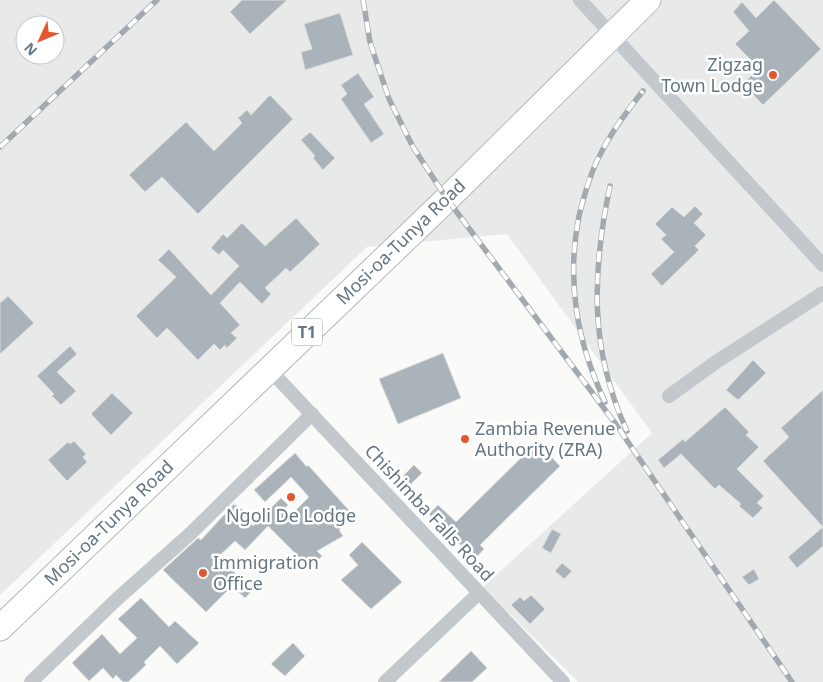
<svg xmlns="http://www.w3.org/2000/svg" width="823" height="682" font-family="'Noto Sans',sans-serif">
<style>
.built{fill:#e8e9e9;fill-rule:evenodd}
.building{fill:#aab3b9;stroke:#dcdcda}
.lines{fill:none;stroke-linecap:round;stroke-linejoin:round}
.highway-casing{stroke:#b4b9bd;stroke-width:27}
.street{stroke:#c3c8cc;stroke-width:14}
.highway{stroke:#fff;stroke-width:25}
.rail-casing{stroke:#a2aab0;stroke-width:5.5}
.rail{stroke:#fff;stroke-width:4;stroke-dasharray:11;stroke-linecap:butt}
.poi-dot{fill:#e4572e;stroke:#fff;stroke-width:2}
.labels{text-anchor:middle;stroke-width:5;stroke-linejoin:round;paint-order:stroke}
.shield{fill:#fff;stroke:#939fa8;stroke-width:1}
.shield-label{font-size:16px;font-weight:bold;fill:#657683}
.poi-label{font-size:18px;fill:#657683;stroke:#fff;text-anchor:start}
.street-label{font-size:18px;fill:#657683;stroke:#fff}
</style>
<rect width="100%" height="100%" fill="#fafaf8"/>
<path class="built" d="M0,0H823V682H578L483,587L652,433L507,234L367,247L0,595ZM25,25H55V55H25Z"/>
<g class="building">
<path d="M242,0H287L250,34L230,12Z"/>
<path d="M774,0L821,49L763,105L743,84L759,68L735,44L749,31L733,12L742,2L756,18Z"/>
<path d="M340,13L353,55L305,70L301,52L312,49L304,24Z"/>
<path d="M358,73L374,97L364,104L384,134L371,143L341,99L347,94L341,85Z"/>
<path d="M270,95L293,119L198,214L162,177L145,192L129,175L186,122L214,151L242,123L238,118L247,110L251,115Z"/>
<path d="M310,132L335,158L323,170L313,158L315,156L301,140Z"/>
<path d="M695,206L703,214L694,223L706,235L695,246L699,250L662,286L651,274L674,252L661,239L666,235L655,224L672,207L684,217Z"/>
<path d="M296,218L320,244L290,272L286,268L265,288L271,294L262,304L240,282L220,303L240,325L231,333L237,338L227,348L225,345L220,350L214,344L198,360L167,328L157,338L136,316L176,277L158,260L169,249L211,295L239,266L223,250L219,255L211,248L223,234L227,238L242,223L265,246Z"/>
<path d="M8,296L34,323L0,354V303Z"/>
<path d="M70,346L77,354L57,372L76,391L61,405L52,396L54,394L37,376Z"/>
<path d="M443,353L461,398L398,424L379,379Z"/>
<path d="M753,360L766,373L738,400L726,390Z"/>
<path d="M823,390V546L797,568L788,557L823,527L763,461L789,437L781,428Z"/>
<path d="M112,393L133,413L111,435L91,414Z"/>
<path d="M725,407L749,432L746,435L759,447L737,469L764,496L757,503L763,508L753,518L739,506L741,504L719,485L715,489L681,454L664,468L658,460L683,439L685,442Z"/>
<path d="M74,441L86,454L83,457L87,462L67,481L48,460L68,442L70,444Z"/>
<path d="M537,442L560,466L480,545L484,549L475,559L429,514L438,505L456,522Z"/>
<path d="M295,453L307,467L308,465L354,516L339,530L343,536L317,551L322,556L310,568L268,526L245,550L235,541L219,556L252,591L245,598L232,586L206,612L163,570L198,538L201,540L234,504L243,510L253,526L281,498L288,505L282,511L289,517L309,497L291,477L265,502L254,490Z"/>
<path d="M414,465L422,473L411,484L403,476Z"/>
<path d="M552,529L561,534L551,553L542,548Z"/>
<path d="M362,542L402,582L371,609L341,580L358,565L349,555Z"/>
<path d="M562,563L572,571L564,579L555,571Z"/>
<path d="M754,569L759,579L749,585L742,577Z"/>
<path d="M531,595L545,609L530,624L511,605L520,597L524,601Z"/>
<path d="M141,598L169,627L175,621L199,643L177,664L160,646L144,662L146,665L128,682H123L116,675L113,679L103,668L89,681L72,663L102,634L120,654L137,638L118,619Z"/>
<path d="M293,643L305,656L285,676L271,664Z"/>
<path d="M471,651L487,668L472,682H439Z"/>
</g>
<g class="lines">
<defs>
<path id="highway" d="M0,628L447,199L648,0"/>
</defs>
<use href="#highway" class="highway-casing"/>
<g class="street">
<path d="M580,0L823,265"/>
<path d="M269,369L563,682"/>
<path d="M669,396L716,362L823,293"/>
<path d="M31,682L117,599L190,534L312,414"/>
<path d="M385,682L479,593"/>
</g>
<use href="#highway" class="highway"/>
<defs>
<g id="rail">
<path d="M363,0L370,42L389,99L413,147L447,199L615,423L792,682"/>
<path d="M0,147L157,0"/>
<path d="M610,186C592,272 589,349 627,431"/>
<path d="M605,402C577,342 566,282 579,216C584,196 590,173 600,155C611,132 627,111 643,91"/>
</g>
</defs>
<use href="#rail" class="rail-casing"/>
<use href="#rail" class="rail"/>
</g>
<g class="poi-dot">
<circle cx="773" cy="75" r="5"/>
<circle cx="465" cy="439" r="5"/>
<circle cx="291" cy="497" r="5"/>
<circle cx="203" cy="573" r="5"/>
</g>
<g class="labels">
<rect class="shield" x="292" y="318.5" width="30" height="27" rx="4"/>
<g class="shield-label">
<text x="307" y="338">T1</text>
</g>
<g class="poi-label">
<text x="763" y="71" text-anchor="end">Zigzag<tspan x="763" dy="21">Town Lodge</tspan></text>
<text x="475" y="435">Zambia Revenue<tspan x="475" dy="21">Authority (ZRA)</tspan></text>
<text x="291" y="522" text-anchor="middle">Ngoli De Lodge</text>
<text x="213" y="569">Immigration<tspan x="213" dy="21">Office</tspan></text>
</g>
<g class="street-label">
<text transform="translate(401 242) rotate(-44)" y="6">Mosi-oa-Tunya Road</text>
<text transform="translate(429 513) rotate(47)" y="6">Chishimba Falls Road</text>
<text transform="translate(109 523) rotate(-44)" y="6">Mosi-oa-Tunya Road</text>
</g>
</g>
<g transform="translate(40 40) rotate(226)"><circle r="24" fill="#ffffff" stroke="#c1c8cd"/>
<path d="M0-4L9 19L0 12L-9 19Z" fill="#e4572e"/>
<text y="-8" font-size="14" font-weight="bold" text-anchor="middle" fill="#657683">N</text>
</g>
</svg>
